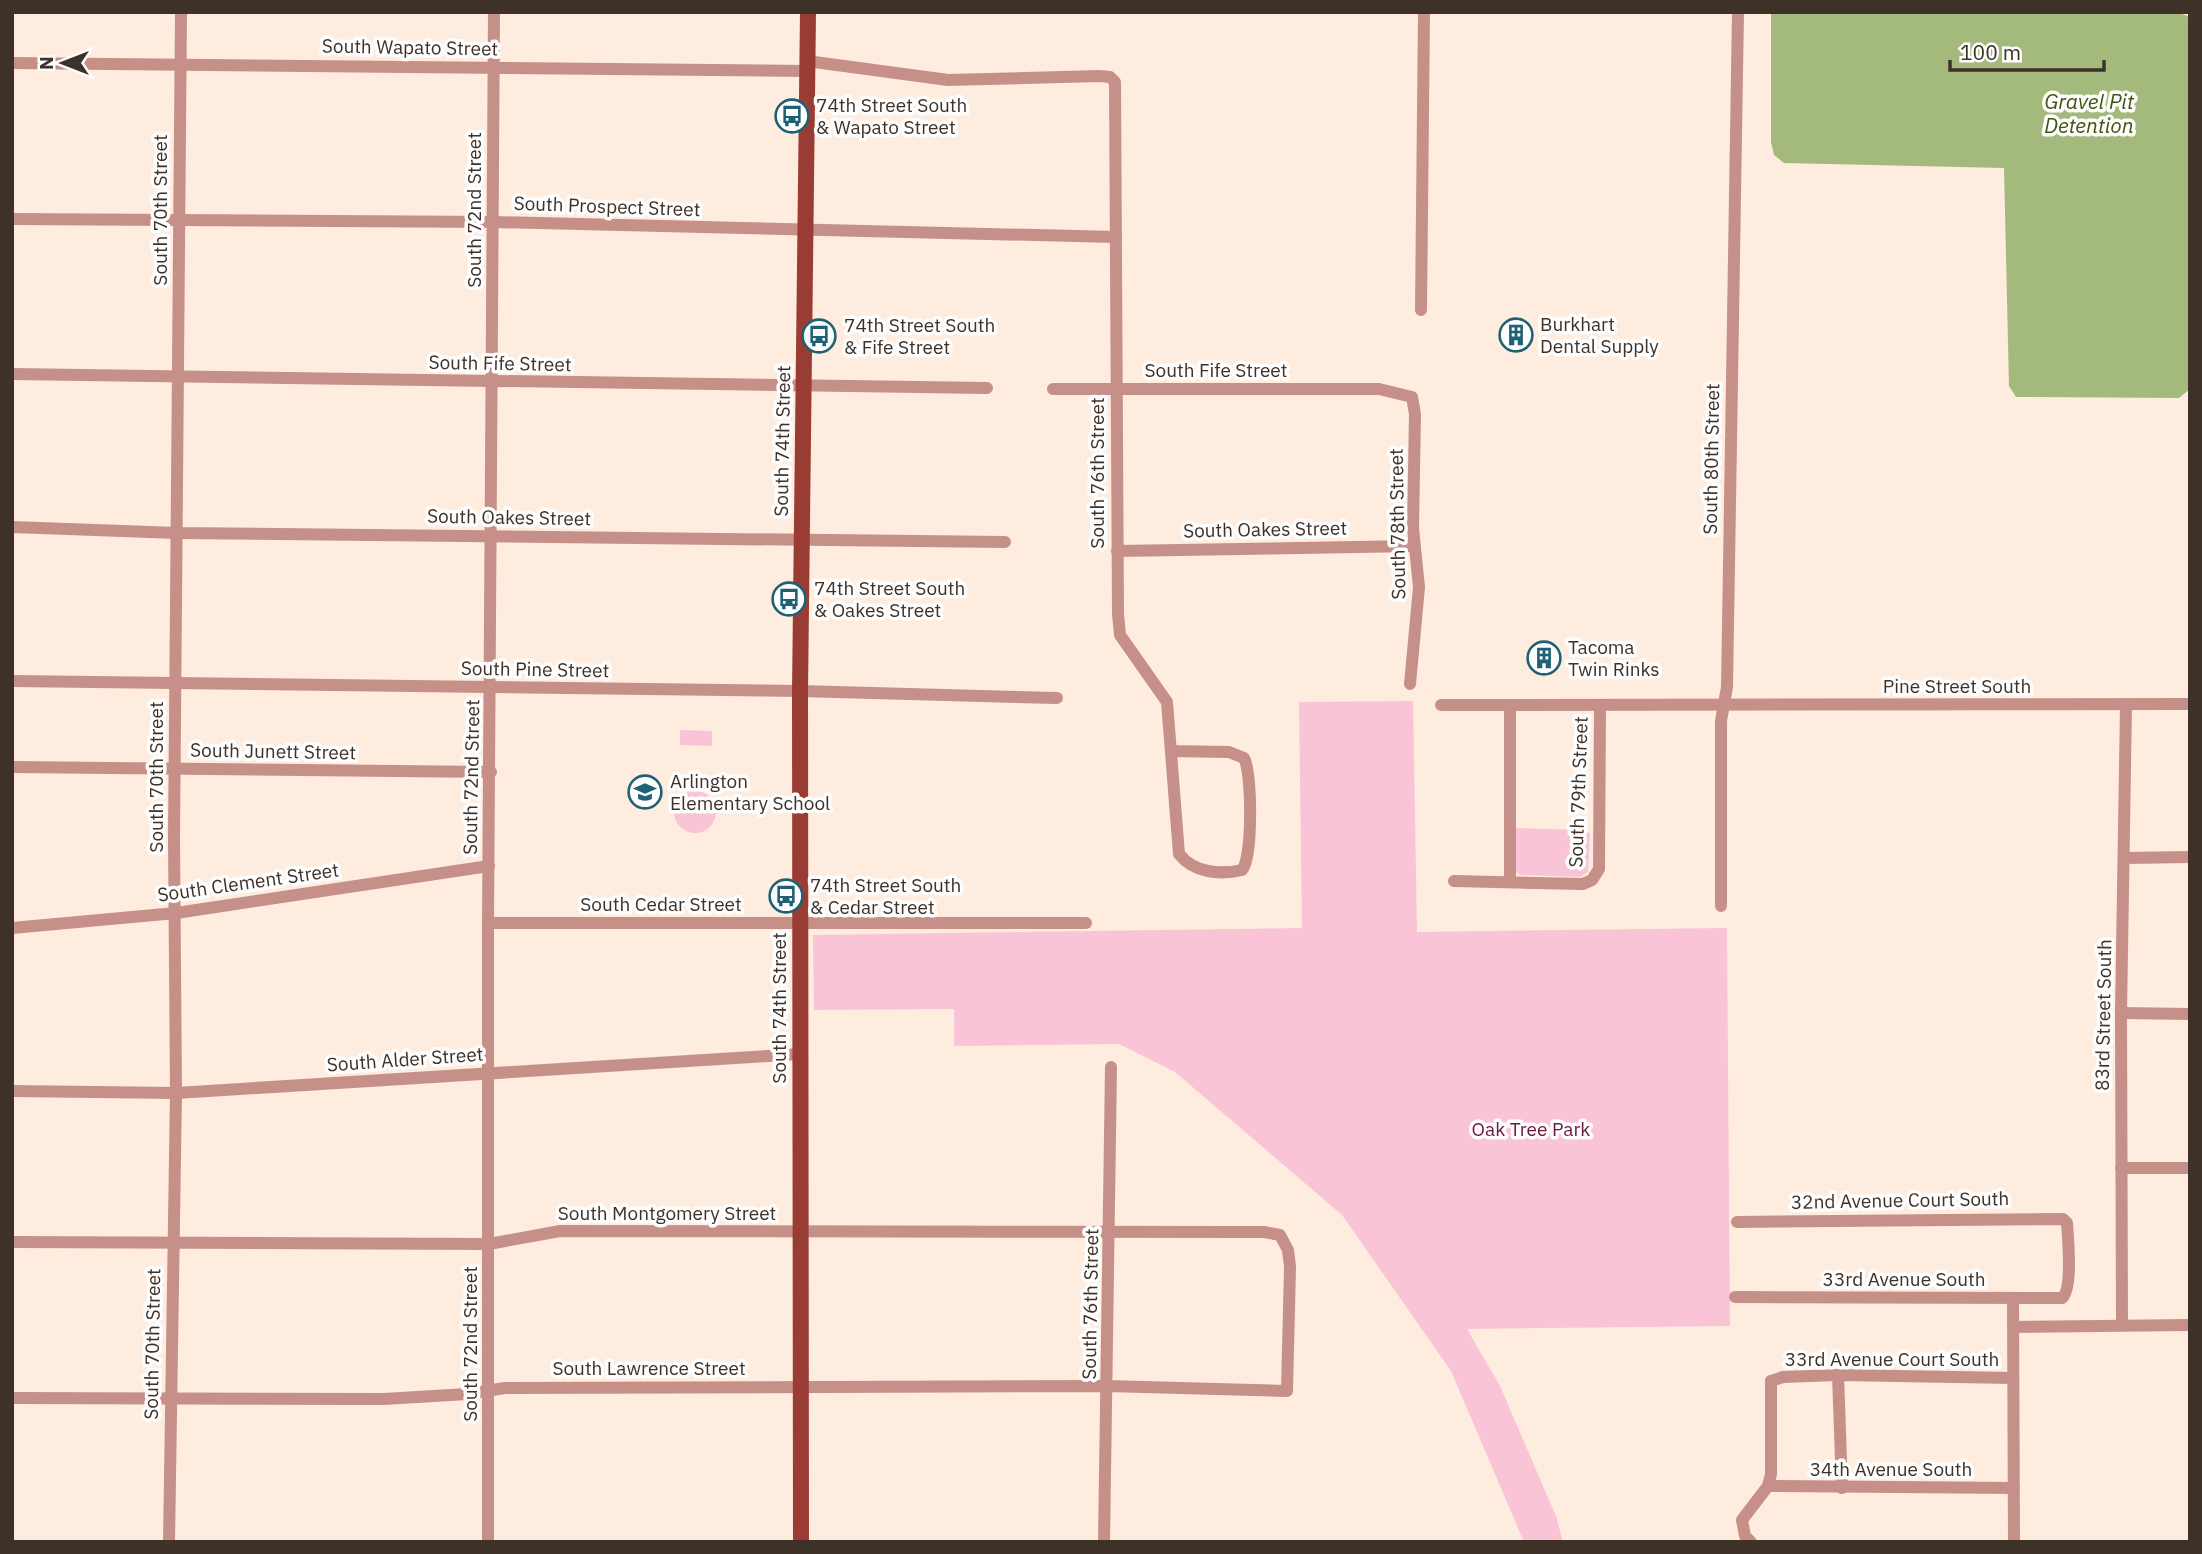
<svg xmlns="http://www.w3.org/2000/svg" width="2202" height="1554" font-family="'IBM Plex Sans',sans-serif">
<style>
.green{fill:#fac4d7}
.water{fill:#a4ba7c}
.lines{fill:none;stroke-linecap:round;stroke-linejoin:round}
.minor{stroke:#c69089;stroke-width:12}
.major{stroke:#993c34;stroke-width:16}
.labels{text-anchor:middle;stroke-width:7;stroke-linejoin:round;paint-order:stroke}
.street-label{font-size:19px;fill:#3d3128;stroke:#fdfdfd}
.poi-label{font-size:19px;fill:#3d3128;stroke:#fdfdfd;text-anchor:start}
.park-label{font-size:19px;fill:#691940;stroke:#fdfdfd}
.water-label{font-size:21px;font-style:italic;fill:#415510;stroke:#fdfdfd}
</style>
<rect width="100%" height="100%" fill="#feecde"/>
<g class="green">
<path d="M1413,701L1417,932L1727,928L1730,1326L1467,1329L1500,1386L1556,1516L1563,1542H1524L1451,1371L1342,1215L1175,1072L1119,1044L954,1046V1009L814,1010L813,935L1302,928L1299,702Z"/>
<path d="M680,730L712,731V746L680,745Z"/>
<circle cx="695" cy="812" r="21"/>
<path d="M1513,828L1585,830L1590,834L1588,872L1580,877L1521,875L1516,872Z"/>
</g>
<path class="water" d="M1771,12H2177L2190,17V389L2179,398L2016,397L2009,386L2004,168L1784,163L1774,155L1771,142Z"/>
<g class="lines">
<g class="minor">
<path d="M807,61L948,80L1099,76L1110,77L1115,82L1118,614L1120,635L1167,702L1179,854C1194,873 1220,875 1242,870C1253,858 1252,772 1244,758L1229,752L1171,751"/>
<path d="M12,63L807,71"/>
<path d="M12,219L493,222L1116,237"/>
<path d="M1421,310L1424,12"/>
<path d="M12,374L987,388"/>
<path d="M1053,389H1379L1412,397L1415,414L1413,528L1419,587L1410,684"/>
<path d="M12,527L177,533L1005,542"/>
<path d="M1117,551L1414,546"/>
<path d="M12,681L800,691L1057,698"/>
<path d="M1441,705L2190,704"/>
<path d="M1510,705V882"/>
<path d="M12,767L491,772"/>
<path d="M2125,858L2190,857"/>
<path d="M1454,881L1583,884L1592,880L1599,869L1600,705"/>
<path d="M1721,906V721L1727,687L1738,12"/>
<path d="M488,923H1086"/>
<path d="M12,928L176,913L489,866"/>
<path d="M2121,1013L2190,1014"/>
<path d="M12,1091L176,1093L800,1054"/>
<path d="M2121,1168H2190"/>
<path d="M12,1242L489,1244L560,1231L1264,1232L1280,1235L1288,1250L1290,1267L1287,1391L1107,1386L505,1388L467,1394L384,1399L12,1398"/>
<path d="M1735,1297L2062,1298C2073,1289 2068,1239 2067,1223L2063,1219L1737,1222"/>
<path d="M2013,1299L2014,1542"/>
<path d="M2122,1325L2121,1013L2126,706"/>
<path d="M2013,1327L2190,1325"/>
<path d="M1838,1375L1842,1488"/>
<path d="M1768,1486L2014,1488"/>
<path d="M169,1542L176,1093L174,838L181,12"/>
<path d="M488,1542V923L494,12"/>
<path d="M1104,1542L1111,1067"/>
<path d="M1751,1542L1745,1536L1742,1520L1768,1486L1771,1474V1381L1783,1377L1838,1375L2013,1378"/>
</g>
<path class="major" d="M801,1542L800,691L808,12"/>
</g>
<defs>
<symbol id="bus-ring" viewBox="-11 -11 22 22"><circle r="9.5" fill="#fdfdfd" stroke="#1e6174" stroke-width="1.5"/><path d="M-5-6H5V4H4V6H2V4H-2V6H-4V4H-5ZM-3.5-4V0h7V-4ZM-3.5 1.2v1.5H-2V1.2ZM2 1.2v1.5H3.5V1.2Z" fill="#1e6174"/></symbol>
<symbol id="building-ring" viewBox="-11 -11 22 22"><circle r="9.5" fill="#fdfdfd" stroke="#1e6174" stroke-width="1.5"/><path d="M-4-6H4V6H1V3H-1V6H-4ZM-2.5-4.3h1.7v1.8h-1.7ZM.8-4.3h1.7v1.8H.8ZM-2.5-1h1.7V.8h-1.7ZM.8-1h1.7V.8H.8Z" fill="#1e6174"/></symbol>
<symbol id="school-ring" viewBox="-11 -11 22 22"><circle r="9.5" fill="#fdfdfd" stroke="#1e6174" stroke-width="1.5"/><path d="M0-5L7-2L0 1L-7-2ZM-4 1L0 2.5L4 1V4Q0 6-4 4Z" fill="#1e6174"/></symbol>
</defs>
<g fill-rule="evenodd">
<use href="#bus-ring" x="773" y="97" width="38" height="38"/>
<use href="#building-ring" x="1497" y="316" width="38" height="38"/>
<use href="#bus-ring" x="800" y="317" width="38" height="38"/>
<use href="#bus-ring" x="770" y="580" width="38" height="38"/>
<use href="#building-ring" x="1525" y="639" width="38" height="38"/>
<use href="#school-ring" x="626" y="773" width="38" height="38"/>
<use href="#bus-ring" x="767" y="877" width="38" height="38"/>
</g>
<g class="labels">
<g class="street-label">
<text transform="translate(410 47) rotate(1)" y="7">South Wapato Street</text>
<text transform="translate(607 206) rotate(2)" y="7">South Prospect Street</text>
<text transform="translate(160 210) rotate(-90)" y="7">South 70th Street</text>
<text transform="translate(474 210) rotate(-90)" y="7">South 72nd Street</text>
<text transform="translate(500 363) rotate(1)" y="7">South Fife Street</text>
<text x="1216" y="377">South Fife Street</text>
<text transform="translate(782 441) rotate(-89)" y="7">South 74th Street</text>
<text transform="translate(1711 459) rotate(-89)" y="7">South 80th Street</text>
<text transform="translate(1097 473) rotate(-90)" y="7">South 76th Street</text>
<text transform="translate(509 517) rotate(1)" y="7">South Oakes Street</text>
<text transform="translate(1397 524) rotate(-91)" y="7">South 78th Street</text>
<text transform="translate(1265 529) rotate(-1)" y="7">South Oakes Street</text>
<text transform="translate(535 669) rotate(1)" y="7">South Pine Street</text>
<text x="1957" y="693">Pine Street South</text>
<text transform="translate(273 751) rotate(1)" y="7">South Junett Street</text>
<text transform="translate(156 777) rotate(-90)" y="7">South 70th Street</text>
<text transform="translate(471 777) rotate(-89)" y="7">South 72nd Street</text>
<text transform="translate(1578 792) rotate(-88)" y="7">South 79th Street</text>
<text transform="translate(248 882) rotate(-8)" y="7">South Clement Street</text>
<text x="661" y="911">South Cedar Street</text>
<text transform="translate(779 1008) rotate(-90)" y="7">South 74th Street</text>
<text transform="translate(2103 1015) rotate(-89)" y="7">83rd Street South</text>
<text transform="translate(405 1059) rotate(-4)" y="7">South Alder Street</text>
<text transform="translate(1900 1200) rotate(-1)" y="7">32nd Avenue Court South</text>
<text x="667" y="1220">South Montgomery Street</text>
<text x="1904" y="1286">33rd Avenue South</text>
<text transform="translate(1090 1304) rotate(-89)" y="7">South 76th Street</text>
<text transform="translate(152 1344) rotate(-89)" y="7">South 70th Street</text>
<text transform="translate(470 1344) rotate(-90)" y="7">South 72nd Street</text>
<text x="1892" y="1366">33rd Avenue Court South</text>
<text x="649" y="1375">South Lawrence Street</text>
<text x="1891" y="1476">34th Avenue South</text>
</g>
<g class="poi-label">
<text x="816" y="112">74th Street South<tspan x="816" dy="22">&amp; Wapato Street</tspan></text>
<text x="1540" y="331">Burkhart<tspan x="1540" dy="22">Dental Supply</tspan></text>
<text x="844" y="332">74th Street South<tspan x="844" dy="22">&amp; Fife Street</tspan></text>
<text x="814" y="595">74th Street South<tspan x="814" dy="22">&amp; Oakes Street</tspan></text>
<text x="1568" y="654">Tacoma<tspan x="1568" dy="22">Twin Rinks</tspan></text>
<text x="670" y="788">Arlington<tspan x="670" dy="22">Elementary School</tspan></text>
<text x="810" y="892">74th Street South<tspan x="810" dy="22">&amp; Cedar Street</tspan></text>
</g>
<g class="park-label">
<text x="1531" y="1136">Oak Tree Park</text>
</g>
<g class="water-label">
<text x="2089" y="109">Gravel Pit<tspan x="2089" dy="24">Detention</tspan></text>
</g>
</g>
<rect width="2202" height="1554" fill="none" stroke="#3d3128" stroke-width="28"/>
<g transform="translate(63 63) rotate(270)" stroke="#fdfdfd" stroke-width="5" paint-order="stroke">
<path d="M0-5L12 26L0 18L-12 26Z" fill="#3d3128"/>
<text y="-10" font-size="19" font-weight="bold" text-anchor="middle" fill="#3d3128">N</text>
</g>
<path d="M1950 60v10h154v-10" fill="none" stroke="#3d3128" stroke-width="3.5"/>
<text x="1960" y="60" font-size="21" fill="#3d3128" stroke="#fdfdfd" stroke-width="5" paint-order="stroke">100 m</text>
</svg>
